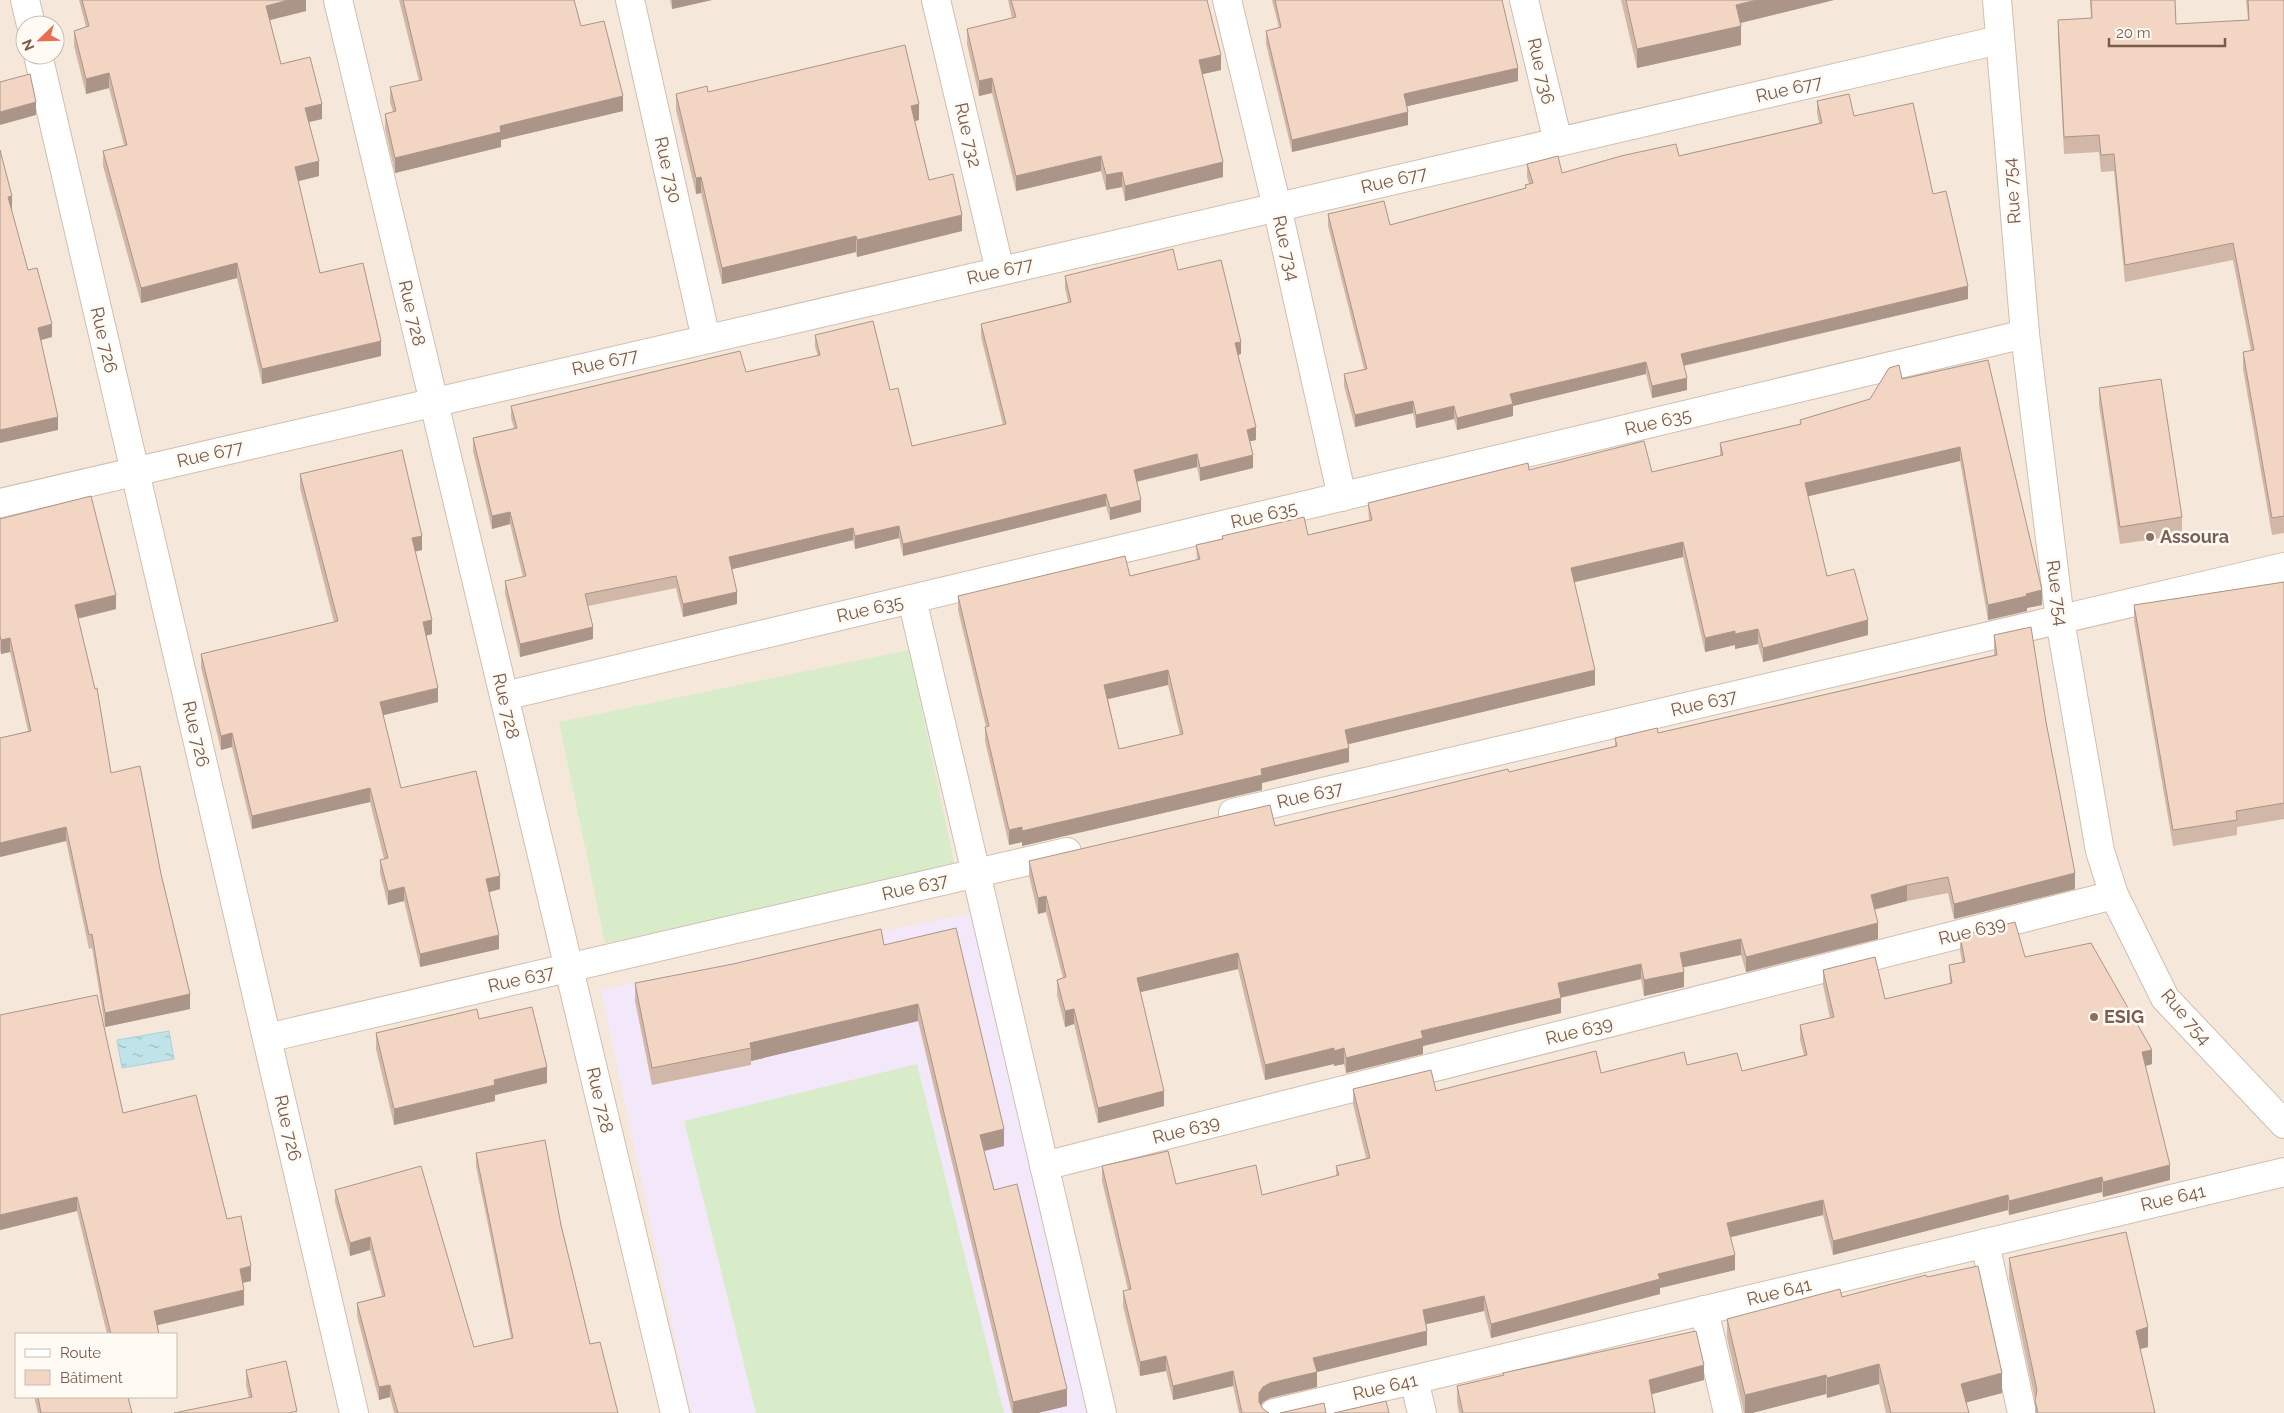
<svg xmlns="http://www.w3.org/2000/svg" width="2284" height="1413" font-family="Raleway,sans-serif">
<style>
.residential{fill:#f5e8da;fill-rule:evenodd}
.education{fill:#f3e8fa}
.pitch{fill:#d8ecc9}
.water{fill:url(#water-ripples);stroke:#a5d3da}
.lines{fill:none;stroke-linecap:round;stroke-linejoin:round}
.street-casing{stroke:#d1beb0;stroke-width:30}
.street{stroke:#fff;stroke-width:28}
.wall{fill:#d1b7a8;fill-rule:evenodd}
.shaded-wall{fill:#aa9588}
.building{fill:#f3d5c3;stroke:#aa9588;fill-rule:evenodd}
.education-dot{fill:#8d6e63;stroke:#fffaf3;stroke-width:2}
.labels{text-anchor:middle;stroke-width:5;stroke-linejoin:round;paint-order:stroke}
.street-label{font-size:18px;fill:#7a5c4d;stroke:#fffaf3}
.education-label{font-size:18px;font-weight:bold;fill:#785e54;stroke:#fffaf3;text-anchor:start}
</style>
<defs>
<pattern id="water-ripples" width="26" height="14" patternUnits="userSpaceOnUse" patternTransform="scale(1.25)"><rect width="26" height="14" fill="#bfe3e8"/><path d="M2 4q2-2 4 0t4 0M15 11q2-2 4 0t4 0" fill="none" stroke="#a0bbbe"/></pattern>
</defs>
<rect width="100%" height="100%" fill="#fdf6ec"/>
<path class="residential" d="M0,0H2284V1413H0ZM25,25H55V55H25ZM16,1334H176V1397H16Z"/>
<path class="education" d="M972,913L1088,1413H691L601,990Z"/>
<g class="pitch">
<path d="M909,650L956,871L605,943L559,722Z"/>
<path d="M917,1064L1004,1413H756L684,1121Z"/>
</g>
<path class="water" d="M169,1031L174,1059L122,1068L117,1040Z"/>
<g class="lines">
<defs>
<g id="street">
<path d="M25,0L31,25"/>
<path d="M338,0L675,1413"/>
<path d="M630,0L706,339"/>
<path d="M936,0L1000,271"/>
<path d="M1227,0L1277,207L1342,497"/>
<path d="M1524,0L1558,142"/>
<path d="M1997,0L2025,334L2060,620L2100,851L2114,895L2165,998L2284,1124"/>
<path d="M38,55L354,1413"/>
<path d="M0,503L1999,40"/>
<path d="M912,599L1102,1413"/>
<path d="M504,696L2025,334"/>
<path d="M1233,813L2284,567"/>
<path d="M267,1038L1067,852"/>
<path d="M1044,1166L2114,895"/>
<path d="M1985,1243L2022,1413"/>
<path d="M1704,1310L1728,1413"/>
<path d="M1414,1380L1422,1413"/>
<path d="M1274,1413L2284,1172"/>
</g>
</defs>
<use href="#street" class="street-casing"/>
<use href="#street" class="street"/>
</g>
<g class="wall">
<path d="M79,0H306V11L270,20L281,64L322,119L309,122L319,176L298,181L320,273L381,356L262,384L237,278L141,303L103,166V151L124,145L109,88L86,94L74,46V31L86,27Z"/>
<path d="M399,0H574L581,26L623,111L501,140V147L395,173L385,129V114L393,112L390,102V87L419,81Z"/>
<path d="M670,0H712L672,9Z"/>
<path d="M1008,0H1207L1221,70L1202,74L1223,177L1125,201L1122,187L1106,190L1101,171L1016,191L992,93L979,96L967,44V29L1012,18Z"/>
<path d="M1272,0H1502L1518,81L1407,106L1408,125L1292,152L1266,44V31L1279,28Z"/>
<path d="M1621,0H1834L1741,23V45L1637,68Z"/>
<path d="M2090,0H2175L2176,24L2248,20L2246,0H2284V533L2272,535L2243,369V352L2251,351L2233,260L2125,282L2114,171L2101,172L2099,152L2064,154L2058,37V20L2091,18Z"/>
<path d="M708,92L919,120L915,121L929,180L962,231L857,257L856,252L722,284L701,193L696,194L676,110V94Z"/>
<path d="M1817,101L1854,116L1933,194L1968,299L1684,366L1687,390L1652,398L1646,374L1513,406V416L1457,430L1454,419L1416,428L1413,413L1355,427L1344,386V374L1364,369L1328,226V214L1390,225L1525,189V185L1529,184L1527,177V164L1562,173L1679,156L1819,123L1817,113Z"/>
<path d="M1178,270L1241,354L1238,355L1256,440L1250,441L1253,468L1200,481L1197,467L1137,482L1141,512L1110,520L1106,506L903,556L899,538L855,549L853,540L732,569L737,604L683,617L676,588L588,606L593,639L520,657L505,594V581L523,577L510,524L492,529L473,451V438L514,428L511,418V406L746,372L818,356L815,347V335L890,390L912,446L1003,425L981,337V324L1068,302L1065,288V276Z"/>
<path d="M1988,360L2042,605L2027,608V611L1988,620L1960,461L1808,496L1827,576L1868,635L1763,662L1758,644L1735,649V645L1705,652L1683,557L1574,582L1595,685L1348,744L1349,762L1262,783V790L1022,846V842L1009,845L985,741V727H986L958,610V596L1130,576L1197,560L1196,545L1222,539V536L1308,535L1369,520L1368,503L1529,470L1652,472L1720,456V443L1800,424V420L1870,399L1902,379ZM1168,685L1180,735L1119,749L1108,699Z"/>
<path d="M2099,388L2182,517V535L2120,544L2099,405Z"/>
<path d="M300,474L422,550L415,552L432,634L426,636L438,702L383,715L401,788L500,889L489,892L499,949L420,967L404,901L388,905L380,873V860L384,859L370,802L252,829L232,747L221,750L201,667V654L334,622L300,488Z"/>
<path d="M0,519L116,609L78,619L111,773L161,874L190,1009L105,1027L92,948L89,949L66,841L0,857V738L28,731L10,652L1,654L0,650Z"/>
<path d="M2284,582V819L2237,827V835L2173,846L2134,621V605Z"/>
<path d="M1994,635L2046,722L2075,889L1954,919L1948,893L1907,901L1874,910L1878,939L1746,972L1741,955L1683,967L1684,987L1644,996L1641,979L1561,998V1013L1423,1046V1054L1346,1073L1344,1064L1334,1066V1064L1265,1080L1238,969L1140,992L1164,1106L1098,1123L1074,1024L1065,1027L1057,995V980L1063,978L1046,912L1038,914L1029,876V861L1275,826L1509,772L1615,746V738L1658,733L1994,655Z"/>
<path d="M1960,936L2025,957L2152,1064L2145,1066L2170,1180L2103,1197L2102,1192L2009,1215L2008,1210L1833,1255L1823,1215L1731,1237L1735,1270L1660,1288V1294L1491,1338L1484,1311L1426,1324L1427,1345L1317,1372V1387L1270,1398L1263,1402L1261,1406L1263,1409L1269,1413H1239L1233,1386L1173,1400L1166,1371L1140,1376L1123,1306V1291L1128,1290L1102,1181V1166L1176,1184L1262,1195L1336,1176V1166L1366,1158L1353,1104V1089L1436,1091L1601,1073L1687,1065L1742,1071L1804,1055L1800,1040V1025L1830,1018L1823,985V970L1885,999L1950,984L1949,965L1962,962L1960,950Z"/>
<path d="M884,945L1004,1146L984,1151L994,1190L1067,1406L1038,1413H1012L918,1021L751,1061V1065L652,1085L635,1001V983Z"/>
<path d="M0,1015L123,1113L227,1219L251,1281L243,1283L244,1305L157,1325L159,1334H107L77,1211L0,1230Z"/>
<path d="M479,1019L547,1083L495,1095V1101L394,1125L376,1049V1033Z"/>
<path d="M476,1153L561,1225L590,1344L618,1413H394L390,1397L379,1400L357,1316V1303L382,1296L370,1250L350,1256L335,1202V1190L474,1347L511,1338L476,1166Z"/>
<path d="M2009,1258L2148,1347L2140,1349L2155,1413H2035V1400L2009,1278Z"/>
<path d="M1927,1277L2002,1393L1966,1402L1969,1413H1886L1879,1384L1827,1398L1826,1394L1752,1413H1744L1727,1338V1319L1842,1297Z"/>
<path d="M246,1370L297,1413L249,1398L246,1385Z"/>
<path d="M1503,1373L1704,1380L1651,1394L1655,1413H1459L1457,1402V1386L1503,1375Z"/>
<path d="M34,1397H128L132,1413H38Z"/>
</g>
<g class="shaded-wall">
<path d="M289,0H306V11L266,21V6Z"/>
<path d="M672,0H712L672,9Z"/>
<path d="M1757,0H1834L1736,24V5Z"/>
<path d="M1741,26V45L1637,68V49Z"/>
<path d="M1221,55V70L1199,75V60Z"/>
<path d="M1518,68V81L1404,107V94Z"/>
<path d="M109,73V88L86,94V79Z"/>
<path d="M992,78V93L979,96V81Z"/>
<path d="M623,96V111L501,140V147L395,173V158L500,126Z"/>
<path d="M36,102V115L0,125V112Z"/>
<path d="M322,104V119L305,123V108Z"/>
<path d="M919,104V120L911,122V106Z"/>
<path d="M1408,112V125L1292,152V140Z"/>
<path d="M1101,156V171L1016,191V176Z"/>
<path d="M319,161V176L295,182V167Z"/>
<path d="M1223,162V177L1125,201V186Z"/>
<path d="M1122,172V187L1106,190V175Z"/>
<path d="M701,177V193L696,194V178Z"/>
<path d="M12,196V209L8,210V197Z"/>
<path d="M962,215V231L857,257V240Z"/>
<path d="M856,236V252L722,284V268Z"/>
<path d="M237,263V278L141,303V288Z"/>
<path d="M1968,286V299L1681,366V354Z"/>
<path d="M52,324V337L38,341V328Z"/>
<path d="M381,341V356L262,384V369Z"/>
<path d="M1241,342V354L1235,356V343Z"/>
<path d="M1646,362V374L1513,406V416L1457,430V418L1510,394Z"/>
<path d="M1687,378V390L1652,398V386Z"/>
<path d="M1413,401V413L1355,427V415Z"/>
<path d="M1454,406V419L1416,428V415Z"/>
<path d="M58,417V430L0,443V430Z"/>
<path d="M1256,427V440L1247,442V430Z"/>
<path d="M1960,447V461L1805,497V483Z"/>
<path d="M1197,454V467L1134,482V470Z"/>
<path d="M1253,455V468L1200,481V468Z"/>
<path d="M1106,494V506L903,556V544Z"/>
<path d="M1141,500V512L1110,520V508Z"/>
<path d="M510,512V524L492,529V516Z"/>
<path d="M899,526V538L855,549V536Z"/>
<path d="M853,528V540L729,570V557Z"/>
<path d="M422,536V550L412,552V538Z"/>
<path d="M1683,542V557L1571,583V568Z"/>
<path d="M2042,590V605L2027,608V611L1988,620V605L2026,594Z"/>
<path d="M737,592V604L683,617V604Z"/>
<path d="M116,595V609L75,619V605Z"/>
<path d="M432,620V634L423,636V622Z"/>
<path d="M1868,620V635L1763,662V648Z"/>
<path d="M593,627V639L520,657V644Z"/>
<path d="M1758,629V644L1735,649V634Z"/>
<path d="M1735,631V645L1705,652V638Z"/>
<path d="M10,638V652L1,654V640Z"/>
<path d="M1168,670V685L1104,700V685Z"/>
<path d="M1595,670V685L1345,745V730Z"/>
<path d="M438,688V702L380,716V702Z"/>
<path d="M232,733V747L221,750V736Z"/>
<path d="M1349,748V762L1262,783V790L1022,846V831L1261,769Z"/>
<path d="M370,788V802L252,829V816Z"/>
<path d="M66,827V841L0,857V843Z"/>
<path d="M1022,827V842L1009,845V830Z"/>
<path d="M2075,873V889L1954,919V904Z"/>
<path d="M500,876V889L486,893V879Z"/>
<path d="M1907,885V901L1871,910V895Z"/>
<path d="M404,887V901L388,905V891Z"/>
<path d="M1046,896V912L1038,914V898Z"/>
<path d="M1878,923V939L1746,972V957Z"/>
<path d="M499,935V949L420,967V954Z"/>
<path d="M1741,939V955L1680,968V953Z"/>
<path d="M1238,953V969L1137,993V978Z"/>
<path d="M1641,964V979L1558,998V983Z"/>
<path d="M1684,972V987L1644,996V980Z"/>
<path d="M190,994V1009L105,1027V1013Z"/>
<path d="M1561,998V1013L1423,1046V1054L1346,1073V1058L1421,1031Z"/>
<path d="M918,1004V1021L751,1061V1048L750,1043Z"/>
<path d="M1074,1009V1024L1065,1027V1011Z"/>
<path d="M1334,1048V1064L1265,1080V1065Z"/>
<path d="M1344,1048V1064L1334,1066V1051Z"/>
<path d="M2152,1050V1064L2142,1067V1052Z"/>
<path d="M547,1067V1083L495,1095V1101L394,1125V1109L494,1080Z"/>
<path d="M1164,1091V1106L1098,1123V1108Z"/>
<path d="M1004,1129V1146L980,1152V1135Z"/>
<path d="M2170,1165V1180L2103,1197V1182Z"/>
<path d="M2102,1177V1192L2009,1215V1201Z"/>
<path d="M2008,1195V1210L1833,1255V1241Z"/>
<path d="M77,1197V1211L0,1230V1215Z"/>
<path d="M1823,1200V1215L1727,1238V1223Z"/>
<path d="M370,1237V1250L350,1256V1243Z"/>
<path d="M1735,1255V1270L1660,1288V1294L1491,1338V1324L1658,1274Z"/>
<path d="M251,1266V1281L240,1283V1269Z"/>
<path d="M244,1290V1305L154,1326V1311Z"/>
<path d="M1484,1296V1311L1423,1325V1310Z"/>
<path d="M2148,1327V1347L2136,1350V1331Z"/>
<path d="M1427,1331V1345L1313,1373V1358Z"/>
<path d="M1166,1356V1371L1140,1376V1362Z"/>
<path d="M1879,1364V1384L1827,1398V1378Z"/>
<path d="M1704,1365V1380L1649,1395V1380Z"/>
<path d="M1233,1371V1386L1173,1400V1386Z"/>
<path d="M1317,1372V1387L1270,1398L1263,1402L1259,1408V1393L1263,1387L1270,1383Z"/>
<path d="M2002,1373V1393L1961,1404V1384Z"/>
<path d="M1826,1375V1394L1752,1413H1745V1395Z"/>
<path d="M390,1385V1397L379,1400V1387Z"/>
<path d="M1067,1389V1406L1038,1413H1013V1402Z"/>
</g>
<g class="building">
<path d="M82,0H289L266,6L281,64L310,57L322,104L305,108L319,161L295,167L320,273L363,263L381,341L262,369L237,263L141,288L103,151L127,145L109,73L86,79L74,31L89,26Z"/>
<path d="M403,0H574L581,26L604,21L623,96L500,126L501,132L395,158L385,114L396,111L390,87L422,80Z"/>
<path d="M1011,0H1207L1221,55L1199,60L1223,162L1125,186L1122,172L1106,175L1101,156L1016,176L992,78L979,81L967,29L1016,17Z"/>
<path d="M1275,0H1502L1518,68L1404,94L1408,112L1292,140L1266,31L1281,27Z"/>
<path d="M1626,0H1757L1736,5L1741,26L1637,49Z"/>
<path d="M2091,0H2175L2176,24L2249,20L2248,0H2284V516L2272,518L2243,352L2254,350L2233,243L2125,265L2114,154L2101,155L2099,135L2064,137L2058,20L2092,18Z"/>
<path d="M905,45L919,104L911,106L929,180L953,174L962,215L857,240L856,236L722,268L701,177L696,178L676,94L707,86L708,92Z"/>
<path d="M30,74L36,102L0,112V82Z"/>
<path d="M1849,94L1854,116L1913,103L1933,194L1946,191L1968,286L1681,354L1687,378L1652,386L1646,362L1510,394L1513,404L1457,418L1454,406L1416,415L1413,401L1355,415L1344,374L1367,369L1328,214L1384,201L1390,225L1526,188L1525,185L1533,183L1527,164L1558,156L1562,173L1621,156L1676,144L1679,156L1822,123L1817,101Z"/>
<path d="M0,150L12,196L8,197L28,270L37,268L52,324L38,328L58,417L0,430Z"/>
<path d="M1173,249L1178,270L1221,260L1241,342L1235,343L1256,427L1247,430L1253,455L1200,468L1197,454L1134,470L1141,500L1110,508L1106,494L903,544L899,526L855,536L853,528L729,557L737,592L683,604L676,576L585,594L593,627L520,644L505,581L526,576L510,512L492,516L473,438L517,428L511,406L740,351L746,372L820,355L815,335L873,321L890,390L898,388L912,446L1006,424L981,324L1071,302L1065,276Z"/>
<path d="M1988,360L2042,590L2026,594L2027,596L1988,605L1960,447L1805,483L1827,576L1854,569L1868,620L1763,648L1758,629L1735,634V631L1705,638L1683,542L1571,568L1595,670L1345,730L1349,748L1261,769L1262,775L1022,831V827L1009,830L985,727L989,726L958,596L1125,556L1130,576L1200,559L1196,545L1223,539L1222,536L1304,517L1308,535L1372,520L1368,503L1528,463L1529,470L1644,441L1652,472L1723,455L1720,443L1801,424L1800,420L1870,399L1889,368L1899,365L1902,379ZM1168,670L1183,734L1119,749L1104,685Z"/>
<path d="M2161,379L2182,517L2120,527L2099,388Z"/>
<path d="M402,450L422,536L412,538L432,620L423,622L438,688L380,702L401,788L476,771L500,876L486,879L499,935L420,954L404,887L388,891L380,860L388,858L370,788L252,816L232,733L221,736L201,654L338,621L300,474Z"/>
<path d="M91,496L116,595L75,605L95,689L97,688L111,773L140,766L161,874L190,994L105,1013L92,934L89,935L66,827L0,843V738L31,731L10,638L1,640L0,636V519Z"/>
<path d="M2284,582V803L2236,811L2237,820L2173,830L2134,605Z"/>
<path d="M2031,627L2046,722L2075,873L1954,904L1948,877L1907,885L1871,895L1878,923L1746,957L1741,939L1680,953L1684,972L1644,980L1641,964L1558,983L1561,998L1421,1031L1423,1038L1346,1058L1344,1048L1334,1051V1048L1265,1065L1238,953L1137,978L1164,1091L1098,1108L1074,1009L1065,1011L1057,980L1066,977L1046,896L1038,898L1029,861L1270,805L1275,826L1508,769L1509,772L1617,746L1615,738L1657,728L1658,733L1997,655L1994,635Z"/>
<path d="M2015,922L2025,957L2091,943L2152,1050L2142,1052L2170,1165L2103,1182L2102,1177L2009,1201L2008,1195L1833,1241L1823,1200L1727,1223L1735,1255L1658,1274L1660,1279L1491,1324L1484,1296L1423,1310L1427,1331L1313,1358L1317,1372L1270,1383L1263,1387L1259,1393V1402L1263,1409L1269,1413H1242L1233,1371L1173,1386L1166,1356L1140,1362L1123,1291L1131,1289L1102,1166L1168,1151L1176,1184L1256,1165L1262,1195L1339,1175L1336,1166L1370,1158L1353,1089L1431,1070L1436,1091L1596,1051L1601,1073L1684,1052L1687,1065L1737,1053L1742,1071L1807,1055L1800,1025L1834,1017L1823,970L1875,957L1885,999L1952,983L1949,965L1965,962L1960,936Z"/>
<path d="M956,928L1004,1129L980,1135L994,1190L1017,1184L1067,1389L1013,1402L918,1004L750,1043L751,1048L652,1068L635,983L733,964L881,929L884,945Z"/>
<path d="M97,995L123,1113L196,1095L227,1219L241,1216L251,1266L240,1269L244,1290L154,1311L159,1334H111L77,1197L0,1215V1015Z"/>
<path d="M532,1007L547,1067L494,1080L495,1085L394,1109L376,1033L477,1009L479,1019Z"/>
<path d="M545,1140L561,1225L590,1344L600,1342L618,1413H398L390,1385L379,1387L357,1303L385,1296L370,1237L350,1243L335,1190L421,1166L474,1347L513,1338L476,1153Z"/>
<path d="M2126,1232L2148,1327L2136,1331L2155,1413H2038L2035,1401L2037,1390L2009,1258Z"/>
<path d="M1978,1266L2002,1373L1961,1384L1969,1413H1891L1879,1364L1827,1378L1826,1375L1745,1395L1727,1319L1840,1289L1842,1297L1926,1275L1927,1277Z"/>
<path d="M1696,1331L1704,1365L1649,1380L1655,1413H1463L1457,1386L1504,1375L1503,1373Z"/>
<path d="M286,1361L297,1411L289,1413H174L252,1397L246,1370Z"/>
<path d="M38,1397H128L132,1413H41Z"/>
<path d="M1386,1401L1389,1413H1334Z"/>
<path d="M1324,1403L1326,1413H1280Z"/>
</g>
<g class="education-dot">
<circle cx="2150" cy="537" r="5"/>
<circle cx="2094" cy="1017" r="5"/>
</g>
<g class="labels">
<g class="street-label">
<text transform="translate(1541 71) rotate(77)" y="6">Rue 736</text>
<text transform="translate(1789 89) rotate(-13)" y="6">Rue 677</text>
<text transform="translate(968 135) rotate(77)" y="6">Rue 732</text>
<text transform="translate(668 170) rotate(77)" y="6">Rue 730</text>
<text transform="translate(1394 180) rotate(-13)" y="6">Rue 677</text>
<text transform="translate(2012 191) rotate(-95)" y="6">Rue 754</text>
<text transform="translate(1286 248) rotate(77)" y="6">Rue 734</text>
<text transform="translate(1000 271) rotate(-13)" y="6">Rue 677</text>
<text transform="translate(412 313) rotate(77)" y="6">Rue 728</text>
<text transform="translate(104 340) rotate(77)" y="6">Rue 726</text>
<text transform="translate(605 362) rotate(-13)" y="6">Rue 677</text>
<text transform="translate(1658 422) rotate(-13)" y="6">Rue 635</text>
<text transform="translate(210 454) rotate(-13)" y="6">Rue 677</text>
<text transform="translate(1264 515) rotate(-13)" y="6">Rue 635</text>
<text transform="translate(2057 593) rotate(82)" y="6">Rue 754</text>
<text transform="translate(870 609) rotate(-13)" y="6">Rue 635</text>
<text transform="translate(1704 703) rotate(-13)" y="6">Rue 637</text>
<text transform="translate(506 706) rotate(77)" y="6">Rue 728</text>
<text transform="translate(196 734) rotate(77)" y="6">Rue 726</text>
<text transform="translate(1310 795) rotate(-13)" y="6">Rue 637</text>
<text transform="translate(915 887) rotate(-13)" y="6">Rue 637</text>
<text transform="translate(1972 931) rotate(-14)" y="6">Rue 639</text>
<text transform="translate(521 979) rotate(-13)" y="6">Rue 637</text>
<text transform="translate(2186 1017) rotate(50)" y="6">Rue 754</text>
<text transform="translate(1579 1031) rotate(-14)" y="6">Rue 639</text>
<text transform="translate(600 1100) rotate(77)" y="6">Rue 728</text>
<text transform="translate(288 1128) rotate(77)" y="6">Rue 726</text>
<text transform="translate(1186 1130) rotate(-14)" y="6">Rue 639</text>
<text transform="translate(2173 1198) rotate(-13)" y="6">Rue 641</text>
<text transform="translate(1779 1292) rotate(-14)" y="6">Rue 641</text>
<text transform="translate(1385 1387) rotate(-13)" y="6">Rue 641</text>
</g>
<g class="education-label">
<text x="2160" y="543">Assoura</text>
<text x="2104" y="1023">ESIG</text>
</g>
</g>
<rect x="15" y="1333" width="162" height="65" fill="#fffaf3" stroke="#cabbb1"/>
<rect x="25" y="1349" width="25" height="8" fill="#ffffff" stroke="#cabbb1"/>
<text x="60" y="1358" font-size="15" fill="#7a5c4d">Route</text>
<rect x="25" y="1370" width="25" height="15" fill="#f3d5c3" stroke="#cabbb1"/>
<text x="60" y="1383" font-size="15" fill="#7a5c4d">Bâtiment</text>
<g transform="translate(40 40) rotate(247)"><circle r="24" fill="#fffaf3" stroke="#cabbb1"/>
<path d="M0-4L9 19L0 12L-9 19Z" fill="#e76f51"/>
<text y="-8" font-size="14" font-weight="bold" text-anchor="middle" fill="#7a5c4d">N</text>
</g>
<path d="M2109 38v8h116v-8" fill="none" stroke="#7a5c4d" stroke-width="2.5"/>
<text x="2116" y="38" font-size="15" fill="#7a5c4d" stroke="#fffaf3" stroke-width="4" paint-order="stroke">20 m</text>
</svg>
